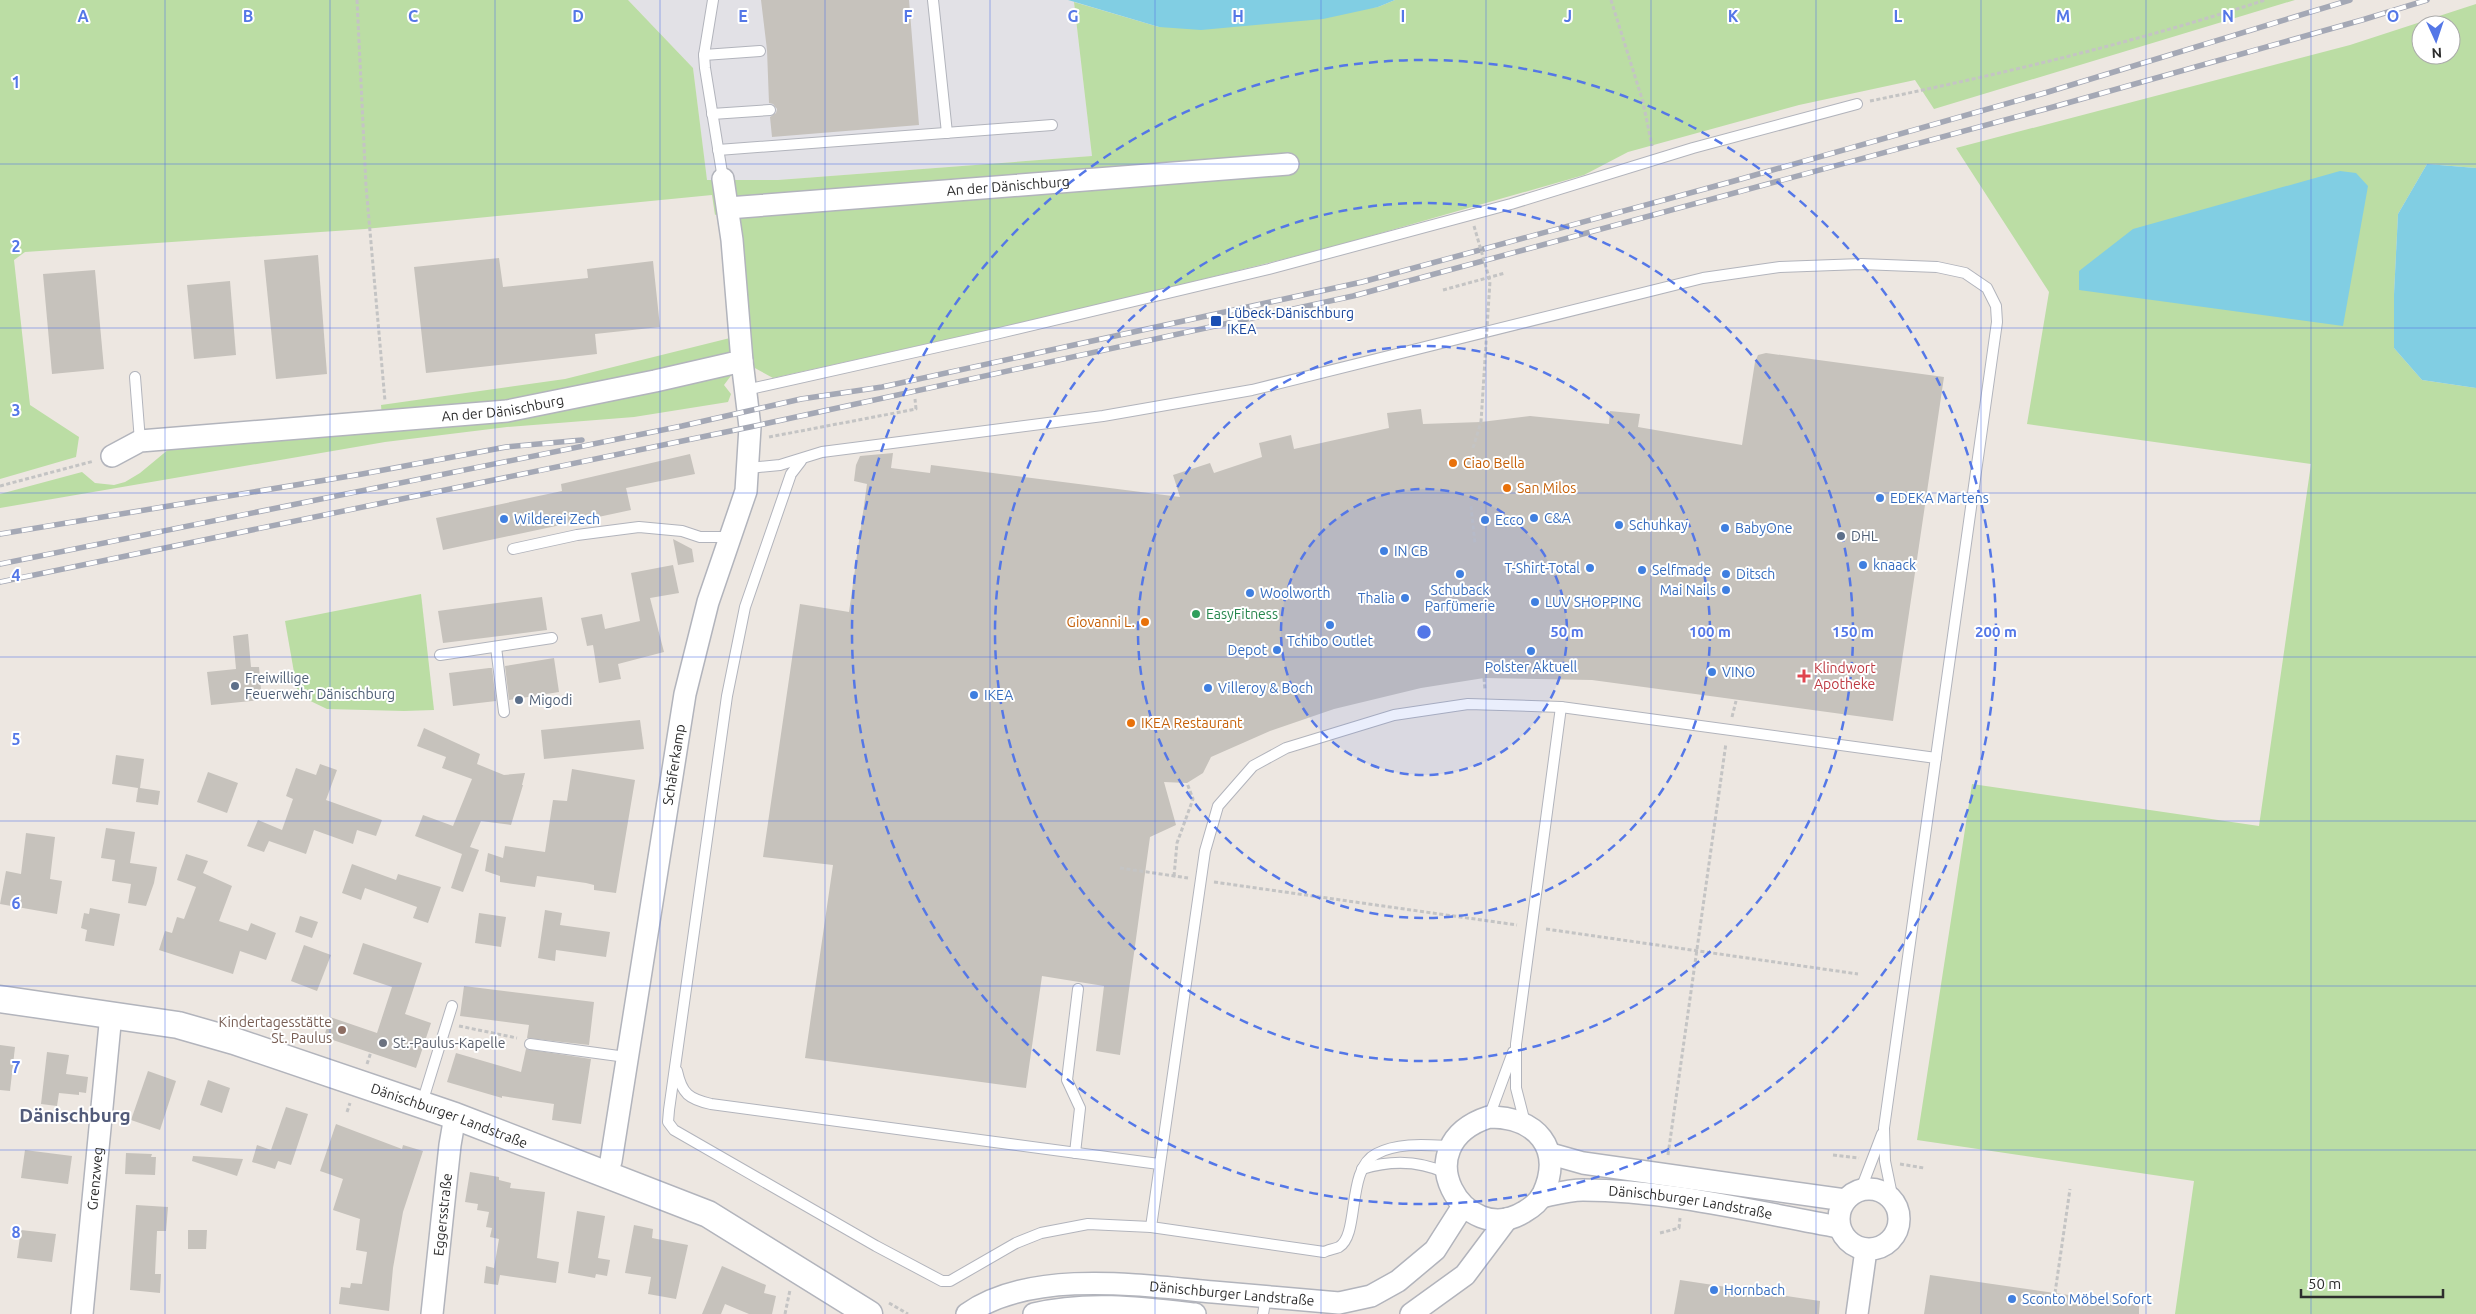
<svg xmlns="http://www.w3.org/2000/svg" width="2476" height="1314" font-family="Ubuntu,sans-serif">
<style>
.industrial{fill:#e2e1e6}
.green{fill:#bbdda4;fill-rule:evenodd}
.water{fill:#81cee3}
.building{fill:#c6c2bc}
.lines{fill:none;stroke-linecap:round;stroke-linejoin:round}
.service-casing{stroke:#b2b4bc;stroke-width:12}
.minor-casing{stroke:#b2b4bc;stroke-width:24}
.tertiary-casing{stroke:#b2b4bc;stroke-width:29}
.path{stroke:#c4c4c4;stroke-width:3;stroke-dasharray:4 2.5;stroke-linecap:butt}
.service{stroke:#fff;stroke-width:10}
.minor{stroke:#fff;stroke-width:21}
.tertiary{stroke:#fff;stroke-width:26}
.rail-casing{stroke:#a4a8b5;stroke-width:5.5}
.rail{stroke:#fff;stroke-width:4;stroke-dasharray:11;stroke-linecap:butt}
.path-bridge{stroke:#c4c4c4;stroke-width:3;stroke-dasharray:4 2.5;stroke-linecap:butt}
.grid{fill:none;stroke:#5477e7;stroke-width:1;stroke-opacity:0.55}
.ring{fill:none;stroke:#5477e7;stroke-width:2.5;stroke-dasharray:9 6}
.transit-dot{fill:#1a4fb4;stroke:#fff;stroke-width:2}
.food-dot{fill:#e8710a;stroke:#fff;stroke-width:2}
.shop-dot{fill:#3f7fe0;stroke:#fff;stroke-width:2}
.service-dot{fill:#5c6f8a;stroke:#fff;stroke-width:2}
.leisure-dot{fill:#2e9e5b;stroke:#fff;stroke-width:2}
.health-dot{fill:#e0444e;stroke:#fff;stroke-width:2}
.education-dot{fill:#8d6e63;stroke:#fff;stroke-width:2}
.worship-dot{fill:#6b7280;stroke:#fff;stroke-width:2}
.labels{text-anchor:middle;stroke-width:4;stroke-linejoin:round;paint-order:stroke}
.street-label{font-size:14px;fill:#2d2d2d;stroke:#fff}
.transit-label{font-size:14px;fill:#164399;stroke:#fff;text-anchor:start}
.food-label{font-size:14px;fill:#c56008;stroke:#fff;text-anchor:start}
.shop-label{font-size:14px;fill:#366cbe;stroke:#fff;text-anchor:start}
.service-label{font-size:14px;fill:#4e5e75;stroke:#fff;text-anchor:start}
.leisure-label{font-size:14px;fill:#27864d;stroke:#fff;text-anchor:start}
.health-label{font-size:14px;fill:#be3a42;stroke:#fff;text-anchor:start}
.education-label{font-size:14px;fill:#785e54;stroke:#fff;text-anchor:end}
.worship-label{font-size:14px;fill:#5b616d;stroke:#fff;text-anchor:start}
.district-label{font-size:19px;font-weight:bold;fill:#525b7a;stroke:#fff}
.grid-label{font-size:16px;text-anchor:middle;font-weight:bold;fill:#5477e7;stroke:#fff;stroke-width:4;stroke-linejoin:round;paint-order:stroke}
.centre{fill:#5477e7;stroke:#fff;stroke-width:2.5}
.ring-label{font-size:15px;text-anchor:middle;font-weight:bold;fill:#5477e7;stroke:#fff;stroke-width:4;stroke-linejoin:round;paint-order:stroke}
</style>
<rect width="100%" height="100%" fill="#ede7e1"/>
<path class="industrial" d="M628,0H1068L1074,2L1092,156L778,180L707,181L693,68Z"/>
<g class="green">
<path d="M0,0H628L693,68L707,180H778L1092,156L1074,2L1159,27L1378,7L1395,0H2295L1934,109L1915,80L1799,105L1628,152L1584,175L1332,247L1075,311L773,378L742,361L724,385L731,394L728,402L634,417L507,427L385,442L0,508V494L82,472L95,483L114,485L125,482L140,473L169,449L383,429L381,405L565,379L730,338L727,209L715,215L712,195L365,229L25,252L14,260L30,405L79,437L76,457L0,479Z"/>
<path d="M2476,4V168L2427,164L2398,214L2394,294V348L2422,380L2476,388V1314H2175L2194,1181L1917,1140L1972,784L2259,826L2311,464L2027,424L2049,292L1956,148L2350,45ZM2421,25H2451V55H2421Z"/>
<path d="M421,594L434,710L404,711L327,709L298,695L285,621Z"/>
</g>
<g class="water">
<path d="M1068,0H1395L1378,7L1323,19L1201,30L1159,27Z"/>
<path d="M2427,164L2476,168V388L2422,380L2394,348V294L2398,214Z"/>
<path d="M2340,171L2356,173L2368,186L2343,326L2079,290V271L2133,229Z"/>
</g>
<g class="building">
<path d="M761,0H909L919,125L772,137L770,117L776,113L777,109L773,104L769,103L767,50Z"/>
<path d="M318,255L327,374L276,379L264,260Z"/>
<path d="M499,258L503,287L588,278L587,269L653,261L660,327L595,334L597,354L426,373L414,267Z"/>
<path d="M95,270L104,369L52,374L43,274Z"/>
<path d="M230,281L236,355L194,359L187,285Z"/>
<path d="M1766,353L1944,377L1893,721L1592,680L1484,678L1421,688L1334,709L1270,731L1211,757L1203,773L1187,783L1164,782L1176,825L1150,837L1120,1055L1096,1051L1104,986L1042,976L1026,1088L805,1058L833,865L763,857L800,604L849,612L867,484L854,481L856,465L860,456L893,453L891,468L930,473L931,465L1180,497L1173,475L1210,463L1214,473L1262,457L1259,443L1291,435L1294,449L1389,428L1387,413L1421,409L1423,424L1481,422L1530,416L1609,424L1610,411L1640,414L1638,427L1742,445L1755,362L1758,355Z"/>
<path d="M690,454L695,474L626,488L631,510L443,550L436,518L562,491L561,484Z"/>
<path d="M673,539L692,549L694,562L678,565Z"/>
<path d="M673,565L679,593L650,598L664,652L618,664L621,679L599,683L593,645L587,646L581,618L602,614L605,629L640,621L631,573Z"/>
<path d="M542,597L547,630L443,643L438,611Z"/>
<path d="M248,634L251,667H259L262,700L211,705L207,672L236,669L233,636Z"/>
<path d="M554,658L559,692L509,700L505,666Z"/>
<path d="M489,668H492L496,701L453,706L449,673Z"/>
<path d="M640,720L644,749L544,759L541,730Z"/>
<path d="M424,728L480,754L477,764L504,775L525,773L522,785H523L511,825L481,821L470,847L479,850L463,892L451,888L462,854L415,836L423,815L453,826L472,779L442,768L446,757L417,746Z"/>
<path d="M116,755L144,759L140,788L160,791L158,805L136,802L138,788L112,784Z"/>
<path d="M320,764L337,770L326,800L382,820L376,836L357,830L353,844L314,830L306,854L269,841L264,852L247,846L258,820L282,830L293,799L286,796L296,768L316,775Z"/>
<path d="M572,769L635,780L616,893L594,890V885L586,883L537,876L535,887L500,882V876L485,871L488,853L503,858L505,846L545,852L553,800L567,801Z"/>
<path d="M208,772L238,783L227,813L197,802Z"/>
<path d="M106,828L135,832L130,863L157,867L154,883L146,906L128,903L131,884L112,881L115,860L101,858Z"/>
<path d="M26,833L55,837L50,879L62,881L57,914L0,904L6,871L21,874Z"/>
<path d="M186,854L208,861L203,873L232,886L219,921L248,931L251,923L276,933L266,960L240,951L233,974L159,950L165,931L172,933L177,917L184,919L196,887L177,880Z"/>
<path d="M352,864L396,880L398,874L441,887L428,923L413,918L417,907L365,888L361,900L342,893Z"/>
<path d="M90,908L120,914L114,946L85,941L87,930L81,928L84,913L89,914Z"/>
<path d="M545,910L562,913L560,925L610,932L606,957L556,950L555,961L538,958Z"/>
<path d="M479,913L506,917L501,947L475,943Z"/>
<path d="M300,916L318,922L312,938L295,932Z"/>
<path d="M363,943L422,963L405,1014L431,1023L416,1068L324,1037L330,1017L377,1033L392,987L353,974Z"/>
<path d="M304,945L331,955L317,991L291,981Z"/>
<path d="M464,986L594,1002L589,1045L527,1038L529,1025L460,1016Z"/>
<path d="M0,1045L15,1047L10,1091L0,1090Z"/>
<path d="M526,1049L591,1059L581,1124L552,1120L554,1104L502,1096V1098L447,1082L456,1053L521,1072Z"/>
<path d="M47,1052L69,1055L66,1074L88,1077L86,1093L79,1092V1095L59,1093L57,1106L41,1104Z"/>
<path d="M148,1071L176,1081L160,1130L131,1120Z"/>
<path d="M208,1080L230,1088L222,1113L200,1105Z"/>
<path d="M286,1107L308,1114L291,1165L278,1161L275,1169L252,1162L257,1145L271,1150Z"/>
<path d="M336,1124L402,1149L403,1145L423,1151L403,1212L393,1268L389,1311L339,1304L341,1287L350,1288L351,1283L362,1284L367,1252L356,1250L360,1219L333,1210L343,1179L320,1171Z"/>
<path d="M25,1150L72,1156L68,1184L21,1178Z"/>
<path d="M126,1153L152,1154L151,1157H156L155,1175L125,1174Z"/>
<path d="M193,1156L243,1159L237,1176L192,1161Z"/>
<path d="M470,1172L499,1177V1180L511,1183L510,1188L545,1192L537,1258L559,1262L556,1283L500,1275L498,1285L484,1283L486,1266L494,1268L499,1239L490,1237L492,1228L486,1227L489,1212L477,1210L478,1204L465,1202Z"/>
<path d="M136,1205L168,1207L166,1231H157L155,1274H161L160,1293L130,1290Z"/>
<path d="M577,1211L605,1216L598,1258L610,1260L607,1276L596,1274L595,1278L568,1273Z"/>
<path d="M634,1225L653,1229L652,1238L688,1245L676,1299L648,1294L651,1277L625,1273Z"/>
<path d="M21,1230L56,1234L52,1262L17,1258Z"/>
<path d="M188,1230H207L206,1249H188Z"/>
<path d="M722,1266L766,1285L764,1293L776,1296L772,1314H749L725,1304L721,1314H702Z"/>
<path d="M1930,1275L2139,1305V1314H1924Z"/>
<path d="M1680,1280L1820,1301L1819,1314H1674Z"/>
</g>
<g class="lines">
<defs>
<g id="service">
<path d="M713,0L704,55L705,68L723,179"/>
<path d="M933,0L947,133"/>
<path d="M704,55L760,51"/>
<path d="M712,114L770,110"/>
<path d="M718,150L1052,125"/>
<path d="M135,377L140,441"/>
<path d="M746,390L991,335L1269,269L1511,204L1693,148L1857,104"/>
<path d="M801,461L791,474L745,607L727,696L669,1110L668,1122L674,1130L876,1246L942,1281H950L1016,1243L1041,1233L1088,1224L1151,1227L1324,1252C1328,1250 1334,1249 1339,1247C1360,1235 1346,1169 1376,1154C1398,1142 1427,1145 1451,1146"/>
<path d="M749,468L780,465L822,452L1103,416L1252,390L1703,278L1780,267L1861,264L1937,267L1965,273L1987,288L1996,306L1997,322L1884,1128L1885,1161L1893,1200"/>
<path d="M513,549L577,535L639,527L682,531L700,537H730"/>
<path d="M496,647L504,712"/>
<path d="M440,655L552,638"/>
<path d="M530,1044L626,1057"/>
<path d="M677,1071C682,1094 689,1099 711,1104L1159,1164"/>
<path d="M422,1103L452,1006"/>
<path d="M1489,1117L1513,1052"/>
<path d="M1525,1123L1516,1088V1044L1561,707"/>
<path d="M1075,1153L1080,1108L1067,1080L1078,989"/>
<path d="M1362,1169C1391,1160 1418,1160 1446,1173"/>
<path d="M1861,1189L1882,1134"/>
<path d="M1151,1227L1205,851L1218,806L1253,766L1286,748L1394,715L1468,704L1561,707L1936,758"/>
<path d="M1263,1314L1266,1297"/>
</g>
<g id="minor">
<path id="s1" d="M728,208L1288,164"/>
<path id="s2" d="M112,456L140,441L507,411L655,381L742,361L732,240L723,179"/>
<path d="M1489,1117C1536,1117 1564,1148 1543,1194C1539,1202 1531,1208 1524,1212C1464,1249 1403,1145 1489,1117Z"/>
<path d="M1551,1154L1583,1163L1845,1200"/>
<path id="s3" d="M607,1173L611,1161L685,694L708,602L746,491L750,427L742,361"/>
<circle cx="1869" cy="1219" r="30"/>
<path id="s4" d="M1541,1197C1555,1194 1569,1190 1583,1190C1668,1190 1755,1212 1839,1227"/>
<path id="s5" d="M82,1314L111,1014"/>
<path id="s6" d="M432,1314L450,1145L455,1116"/>
<path id="s7" d="M967,1314C1031,1269 1139,1285 1213,1292C1255,1296 1297,1299 1339,1303L1371,1296L1398,1281L1435,1250L1463,1206"/>
<path d="M1034,1314C1087,1301 1142,1308 1195,1314"/>
<path d="M1411,1314L1465,1275L1507,1219"/>
<path d="M1857,1314L1866,1250"/>
</g>
<g id="tertiary">
<path id="s8" d="M0,999L178,1025L234,1041L455,1116L708,1214L869,1314"/>
</g>
</defs>
<use href="#service" class="service-casing"/>
<use href="#minor" class="minor-casing"/>
<use href="#tertiary" class="tertiary-casing"/>
<g class="path">
<path d="M357,0L366,186L385,401"/>
<path d="M1611,0L1643,102L1652,146"/>
<path d="M1870,101C2003,74 2136,42 2265,0"/>
<path d="M1443,290L1505,273"/>
<path d="M769,437L916,409L915,399"/>
<path d="M1473,448L1481,422"/>
<path d="M0,486L94,461"/>
<path d="M1471,506L1475,544"/>
<path d="M1484,678L1485,690"/>
<path d="M1732,717L1736,701"/>
<path d="M1120,868L1188,878"/>
<path d="M1174,876L1177,843L1193,799L1187,783"/>
<path d="M1214,882L1517,925"/>
<path d="M1546,929L1858,974"/>
<path d="M459,1026L517,1038"/>
<path d="M367,1064L371,1052"/>
<path d="M347,1112L350,1103"/>
<path d="M1668,1155L1726,743"/>
<path d="M1833,1155L1859,1158"/>
<path d="M1900,1164L1924,1168"/>
<path d="M1660,1233L1679,1228L1680,1218"/>
<path d="M2055,1293L2070,1189"/>
<path d="M889,1303L908,1314"/>
<path d="M785,1314L790,1290"/>
</g>
<use href="#service" class="service"/>
<use href="#minor" class="minor"/>
<use href="#tertiary" class="tertiary"/>
<defs>
<g id="rail">
<path d="M0,534L362,474L506,447L582,440"/>
<path d="M0,564L682,426L801,399L882,387L1362,282L1734,181L2048,92L2350,0"/>
<path d="M0,582L750,427L1353,296L2053,107L2362,20L2427,0"/>
</g>
</defs>
<use href="#rail" class="rail-casing"/>
<use href="#rail" class="rail"/>
<path class="path-bridge" d="M1474,226L1490,281L1481,422"/>
</g>
<path class="grid" d="M165,0V1314M330,0V1314M495,0V1314M660,0V1314M825,0V1314M990,0V1314M1155,0V1314M1321,0V1314M1486,0V1314M1651,0V1314M1816,0V1314M1981,0V1314M2146,0V1314M2311,0V1314M0,164H2476M0,328H2476M0,493H2476M0,657H2476M0,821H2476M0,986H2476M0,1150H2476"/>
<circle cx="1424" cy="632" r="143" fill="#5477e7" fill-opacity=".12"/>
<g class="ring">
<circle cx="1424" cy="632" r="143"/>
<circle cx="1424" cy="632" r="286"/>
<circle cx="1424" cy="632" r="429"/>
<circle cx="1424" cy="632" r="572"/>
</g>
<rect class="transit-dot" x="1210" y="315" width="12" height="12" rx="2.5"/>
<g class="food-dot">
<circle cx="1453" cy="463" r="5"/>
<circle cx="1507" cy="488" r="5"/>
<circle cx="1145" cy="622" r="5"/>
<circle cx="1131" cy="723" r="5"/>
</g>
<g class="shop-dot">
<circle cx="1880" cy="498" r="5"/>
<circle cx="1534" cy="518" r="5"/>
<circle cx="504" cy="519" r="5"/>
<circle cx="1485" cy="520" r="5"/>
<circle cx="1619" cy="525" r="5"/>
<circle cx="1725" cy="528" r="5"/>
<circle cx="1384" cy="551" r="5"/>
<circle cx="1863" cy="565" r="5"/>
<circle cx="1590" cy="568" r="5"/>
<circle cx="1642" cy="570" r="5"/>
<circle cx="1460" cy="574" r="5"/>
<circle cx="1726" cy="574" r="5"/>
<circle cx="1726" cy="590" r="5"/>
<circle cx="1250" cy="593" r="5"/>
<circle cx="1405" cy="598" r="5"/>
<circle cx="1535" cy="602" r="5"/>
<circle cx="1330" cy="625" r="5"/>
<circle cx="1277" cy="650" r="5"/>
<circle cx="1531" cy="651" r="5"/>
<circle cx="1712" cy="672" r="5"/>
<circle cx="1208" cy="688" r="5"/>
<circle cx="974" cy="695" r="5"/>
<circle cx="1714" cy="1290" r="5"/>
<circle cx="2012" cy="1299" r="5"/>
</g>
<g class="service-dot">
<circle cx="1841" cy="536" r="5"/>
<circle cx="235" cy="686" r="5"/>
<circle cx="519" cy="700" r="5"/>
</g>
<circle class="leisure-dot" cx="1196" cy="614" r="5"/>
<path class="health-dot" d="M1801.5 668.5h5v5h5v5h-5v5h-5v-5h-5v-5h5z"/>
<circle class="education-dot" cx="342" cy="1030" r="5"/>
<circle class="worship-dot" cx="383" cy="1043" r="5"/>
<g class="labels">
<g class="street-label">
<text dy="5" stroke="none"><textPath href="#s1" startOffset="281">An der Dänischburg</textPath></text>
<text dy="5" stroke="none"><textPath href="#s2" startOffset="396">An der Dänischburg</textPath></text>
<text dy="5" stroke="none"><textPath href="#s3" startOffset="414">Schäferkamp</textPath></text>
<text dy="5" stroke="none"><textPath href="#s8" startOffset="466">Dänischburger Landstraße</textPath></text>
<text dy="5" stroke="none"><textPath href="#s5" startOffset="136">Grenzweg</textPath></text>
<text dy="5" stroke="none"><textPath href="#s4" startOffset="151">Dänischburger Landstraße</textPath></text>
<text dy="5" stroke="none"><textPath href="#s6" startOffset="100">Eggersstraße</textPath></text>
<text dy="5" stroke="none"><textPath href="#s7" startOffset="271">Dänischburger Landstraße</textPath></text>
</g>
<g class="transit-label">
<text x="1227" y="318">Lübeck-Dänischburg<tspan x="1227" dy="16">IKEA</tspan></text>
</g>
<g class="food-label">
<text x="1463" y="468">Ciao Bella</text>
<text x="1517" y="493">San Milos</text>
<text x="1135" y="627" text-anchor="end">Giovanni L.</text>
<text x="1141" y="728">IKEA Restaurant</text>
</g>
<g class="shop-label">
<text x="1890" y="503">EDEKA Martens</text>
<text x="1544" y="523">C&amp;A</text>
<text x="514" y="524">Wilderei Zech</text>
<text x="1495" y="525">Ecco</text>
<text x="1629" y="530">Schuhkay</text>
<text x="1735" y="533">BabyOne</text>
<text x="1394" y="556">IN CB</text>
<text x="1873" y="570">knaack</text>
<text x="1580" y="573" text-anchor="end">T-Shirt-Total</text>
<text x="1652" y="575">Selfmade</text>
<text x="1736" y="579">Ditsch</text>
<text x="1460" y="595" text-anchor="middle">Schuback<tspan x="1460" dy="16">Parfümerie</tspan></text>
<text x="1716" y="595" text-anchor="end">Mai Nails</text>
<text x="1260" y="598">Woolworth</text>
<text x="1395" y="603" text-anchor="end">Thalia</text>
<text x="1545" y="607">LUV SHOPPING</text>
<text x="1330" y="646" text-anchor="middle">Tchibo Outlet</text>
<text x="1267" y="655" text-anchor="end">Depot</text>
<text x="1531" y="672" text-anchor="middle">Polster Aktuell</text>
<text x="1722" y="677">VINO</text>
<text x="1218" y="693">Villeroy &amp; Boch</text>
<text x="984" y="700">IKEA</text>
<text x="1724" y="1295">Hornbach</text>
<text x="2022" y="1304">Sconto Möbel Sofort</text>
</g>
<g class="service-label">
<text x="1851" y="541">DHL</text>
<text x="245" y="683">Freiwillige<tspan x="245" dy="16">Feuerwehr Dänischburg</tspan></text>
<text x="529" y="705">Migodi</text>
</g>
<g class="leisure-label">
<text x="1206" y="619">EasyFitness</text>
</g>
<g class="health-label">
<text x="1814" y="673">Klindwort<tspan x="1814" dy="16">Apotheke</tspan></text>
</g>
<g class="education-label">
<text x="332" y="1027">Kindertagesstätte<tspan x="332" dy="16">St. Paulus</tspan></text>
</g>
<g class="worship-label">
<text x="393" y="1048">St.-Paulus-Kapelle</text>
</g>
<g class="district-label">
<text x="75" y="1122">Dänischburg</text>
</g>
</g>
<g class="grid-label">
<text x="83" y="22">A</text>
<text x="248" y="22">B</text>
<text x="413" y="22">C</text>
<text x="578" y="22">D</text>
<text x="743" y="22">E</text>
<text x="908" y="22">F</text>
<text x="1073" y="22">G</text>
<text x="1238" y="22">H</text>
<text x="1403" y="22">I</text>
<text x="1568" y="22">J</text>
<text x="1733" y="22">K</text>
<text x="1898" y="22">L</text>
<text x="2063" y="22">M</text>
<text x="2228" y="22">N</text>
<text x="2393" y="22">O</text>
<text x="16" y="88">1</text>
<text x="16" y="252">2</text>
<text x="16" y="416">3</text>
<text x="16" y="581">4</text>
<text x="16" y="745">5</text>
<text x="16" y="909">6</text>
<text x="16" y="1073">7</text>
<text x="16" y="1238">8</text>
</g>
<circle cx="1424" cy="632" r="8" class="centre"/>
<g class="ring-label">
<text x="1567" y="637">50 m</text>
<text x="1710" y="637">100 m</text>
<text x="1853" y="637">150 m</text>
<text x="1996" y="637">200 m</text>
</g>
<g transform="translate(2436 40) rotate(177)"><circle r="24" fill="#ffffff" stroke="#ababab"/>
<path d="M0-4L9 19L0 12L-9 19Z" fill="#5477e7"/>
<text y="-8" font-size="14" font-weight="bold" text-anchor="middle" fill="#2d2d2d">N</text>
</g>
<path d="M2301 1289v8h142v-8" fill="none" stroke="#2d2d2d" stroke-width="2.5"/>
<text x="2308" y="1289" font-size="15" fill="#2d2d2d" stroke="#ffffff" stroke-width="4" paint-order="stroke">50 m</text>
</svg>
